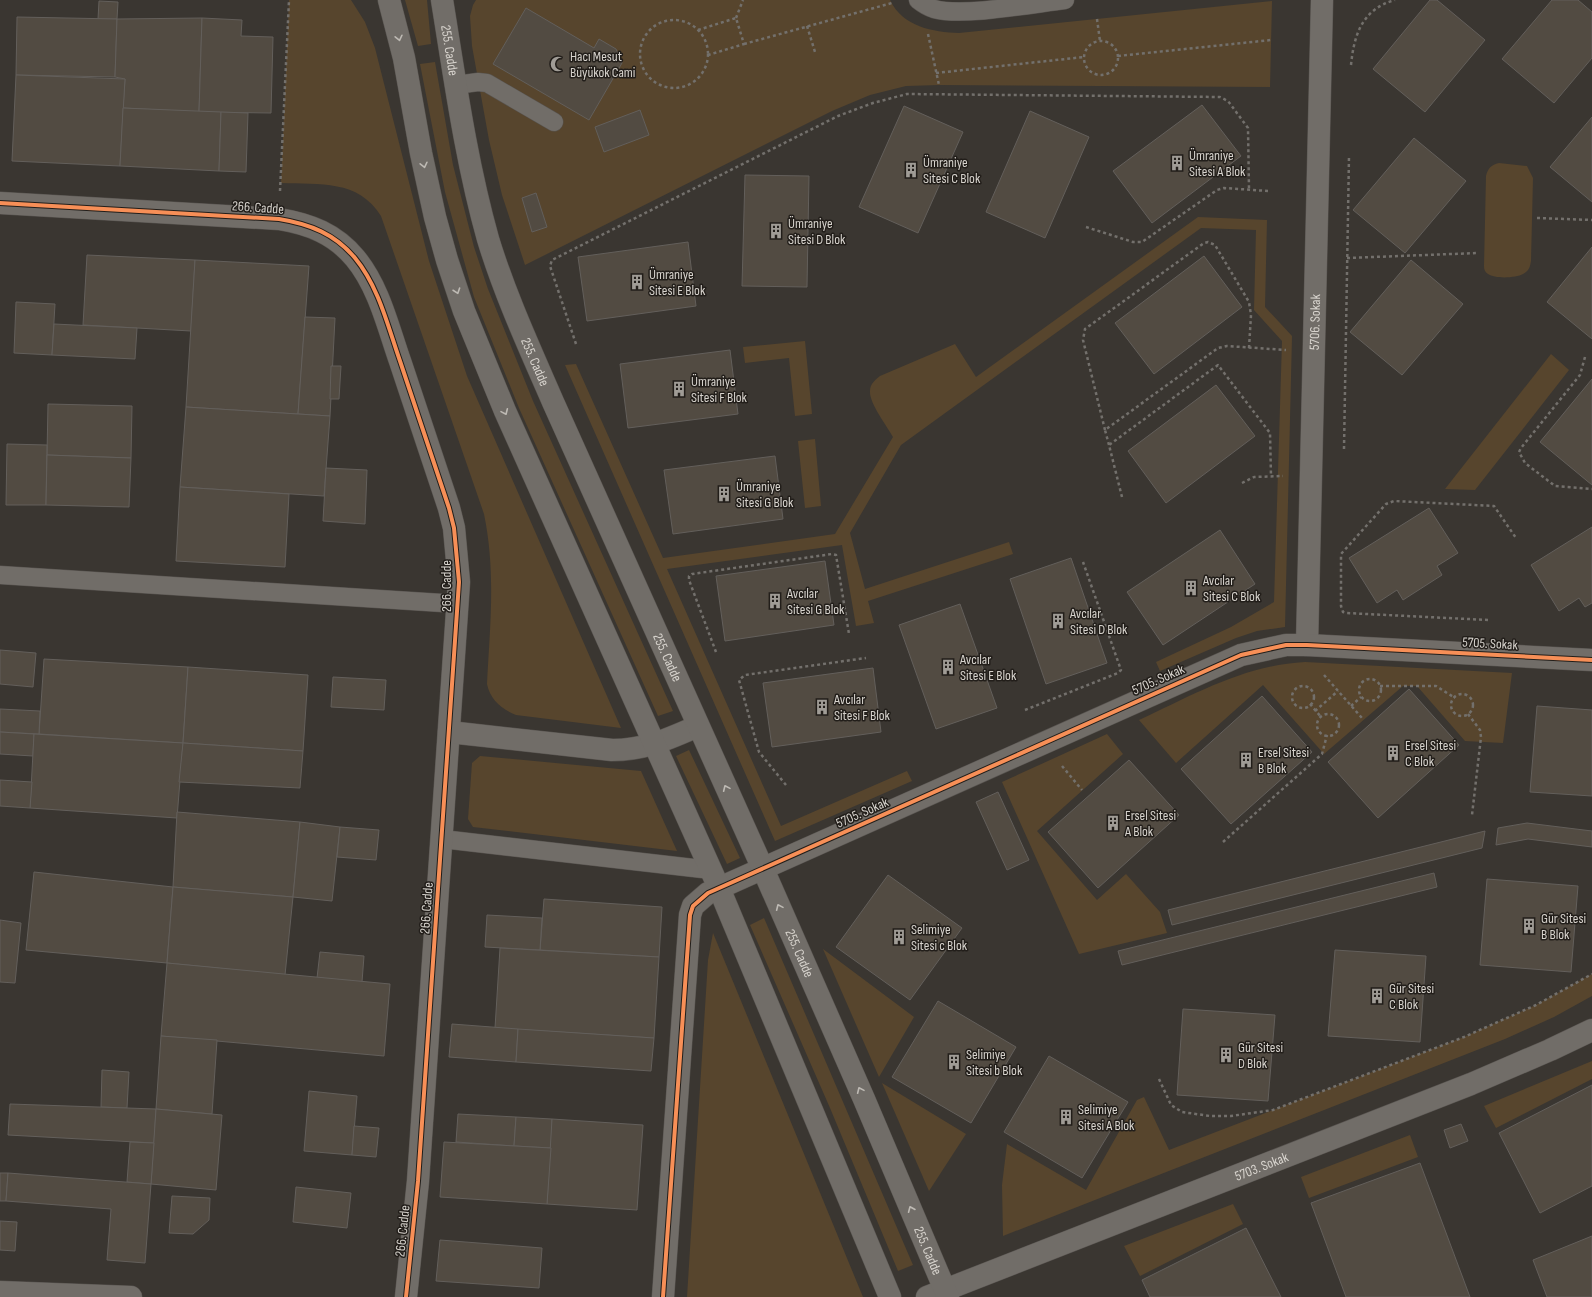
<svg xmlns="http://www.w3.org/2000/svg" width="1592" height="1297" font-family="'Sofia Sans Condensed',sans-serif">
<style>
.green{fill:#57452d}
.building{fill:#524b42;stroke:#635f5b}
.lines{fill:none;stroke-linecap:round;stroke-linejoin:round}
.service-casing{stroke:#585450;stroke-width:19}
.minor-casing{stroke:#585450;stroke-width:23}
.secondary-casing{stroke:#585450;stroke-width:23}
.path{stroke:#73706c;stroke-width:2.5;stroke-dasharray:3 3;stroke-linecap:butt}
.service{stroke:#716d68;stroke-width:18}
.minor{stroke:#716d68;stroke-width:22}
.secondary{stroke:#716d68;stroke-width:22}
.cycleway-casing{stroke:#221e1a;stroke-width:6}
.cycleway{stroke:#f78f57;stroke-width:4}
.oneway{stroke:#bebab4}
.labels{text-anchor:middle;stroke-width:3;stroke-linejoin:round;paint-order:stroke}
.street-label{font-size:14px;fill:#d7d3cd;stroke:#221e1a}
.poi-label{font-size:14px;fill:#d7d3cd;stroke:#221e1a;text-anchor:start}
</style>
<rect width="100%" height="100%" fill="#3a3631"/>
<g class="green">
<path d="M289,0H351L365,22L375,48L429,261L467,376L621,728L516,715C501,709 490,699 487,684C490,625 496,572 484,514L381,216C358,179 320,185 281,183Z"/>
<path d="M405,0H427L431,44L418,46Z"/>
<path d="M476,0H890C903,27 933,32 959,33L1272,1L1270,87L939,85L906,86L870,95L832,111L525,265L502,195L489,140L472,46L470,16L473,5Z"/>
<path d="M435,62L453,165L474,247L488,289L533,401L673,711L658,716L519,408L474,297L445,192L420,64Z"/>
<path d="M1499,163L1527,166L1533,178L1531,261C1530,267 1529,271 1523,274C1516,278 1495,279 1488,274C1485,272 1484,270 1484,266L1486,176C1488,168 1491,165 1499,163Z"/>
<path d="M1198,217L1267,220L1265,307L1292,336L1285,627L1257,631L1236,638L1160,671L1156,662L1231,627L1274,602L1282,341L1254,310L1256,230L1201,228L901,445L850,533L865,589L1009,542L1013,554L868,601L874,623L856,626L842,545L667,569L781,826L907,771L912,781L775,841L565,365L576,364L663,558L835,534L893,437C887,426 869,403 870,391C870,384 875,380 880,376L955,344L976,377Z"/>
<path d="M805,341L812,414L795,416L789,358L745,363L743,347Z"/>
<path d="M1551,354L1569,370L1475,490L1445,489Z"/>
<path d="M815,439L821,506L805,508L798,441Z"/>
<path d="M1305,662L1512,673L1503,743L1465,741L1417,686H1403L1324,754L1263,685L1176,763L1139,720C1193,695 1244,665 1305,662Z"/>
<path d="M1107,734L1123,754L1037,831L1097,900L1126,874L1160,912L1167,933L1079,954L1002,782Z"/>
<path d="M689,750L740,858L727,864L676,756Z"/>
<path d="M480,756L641,771L677,851L473,827L468,819L472,763Z"/>
<path d="M764,918L913,1265L898,1271L830,1108L750,925Z"/>
<path d="M713,933L863,1297H687L708,960Z"/>
<path d="M823,949L914,1017L879,1077Z"/>
<path d="M1592,974V996L1554,1017L1505,1039L1003,1236L1002,1185L1007,1144L1086,1190L1137,1100L1144,1097L1169,1150L1464,1037L1536,1005Z"/>
<path d="M1592,1061V1079L1496,1128L1484,1106Z"/>
<path d="M882,1083L966,1134L929,1191Z"/>
<path d="M1410,1135L1418,1157L1309,1198L1301,1177Z"/>
<path d="M1233,1204L1243,1224L1140,1276L1124,1246Z"/>
</g>
<g class="building">
<path d="M1430,0H1437L1485,40L1425,112L1373,69Z"/>
<path d="M1552,0H1578L1592,12V58L1554,103L1502,59Z"/>
<path d="M99,1L118,2L117,19H98Z"/>
<path d="M526,8L594,48L599,39L616,49L622,63L589,120L493,64Z"/>
<path d="M17,17L117,19L115,77L16,75Z"/>
<path d="M202,18L199,112L123,108L125,79L115,77L117,19Z"/>
<path d="M202,18L242,20L241,36L273,37L271,113L199,112Z"/>
<path d="M16,75L125,79L120,166L12,161Z"/>
<path d="M1202,105L1241,156L1152,223L1113,171Z"/>
<path d="M904,106L963,132L918,233L859,207Z"/>
<path d="M123,108L221,112L219,171L120,166Z"/>
<path d="M640,110L649,135L604,152L595,127Z"/>
<path d="M1030,111L1089,137L1045,238L986,212Z"/>
<path d="M221,112L248,113L246,172L219,171Z"/>
<path d="M1592,117V202L1550,167Z"/>
<path d="M1414,138L1466,181L1405,253L1353,210Z"/>
<path d="M745,175L809,176L807,287L742,286Z"/>
<path d="M536,193L547,227L532,232L522,198Z"/>
<path d="M688,242L696,306L587,321L578,257Z"/>
<path d="M1592,247V339L1547,302Z"/>
<path d="M87,255L195,260L191,331L83,325Z"/>
<path d="M1204,256L1242,307L1154,374L1115,323Z"/>
<path d="M195,260L309,266L298,414L186,407Z"/>
<path d="M1411,260L1463,304L1402,375L1350,332Z"/>
<path d="M16,302L55,304L52,355L14,353Z"/>
<path d="M305,317L335,318L330,416L298,414Z"/>
<path d="M54,324L137,328L135,359L52,355Z"/>
<path d="M730,350L738,414L628,428L620,364Z"/>
<path d="M331,366H341L339,399H330Z"/>
<path d="M1592,379V485L1540,442Z"/>
<path d="M1216,385L1255,436L1166,503L1128,451Z"/>
<path d="M48,404L132,406L131,458L47,455Z"/>
<path d="M186,407L330,416L324,496L180,487Z"/>
<path d="M7,444L47,445L46,505H6Z"/>
<path d="M47,455L131,458L129,507L46,505Z"/>
<path d="M775,456L783,519L673,534L664,470Z"/>
<path d="M326,468L367,470L365,524L323,521Z"/>
<path d="M180,487L289,494L285,567L176,561Z"/>
<path d="M1429,508L1458,553L1437,566L1442,575L1403,600L1397,590L1377,603L1349,558Z"/>
<path d="M1592,527V603L1585,607L1579,598L1559,611L1531,565Z"/>
<path d="M1220,530L1255,584L1163,645L1127,592Z"/>
<path d="M1071,558L1107,663L1046,684L1010,579Z"/>
<path d="M825,561L834,625L725,641L716,576Z"/>
<path d="M960,604L997,708L936,729L899,625Z"/>
<path d="M0,650L36,653L33,687L0,684Z"/>
<path d="M44,659L188,667L183,743L39,734Z"/>
<path d="M188,667L308,675L303,751L183,743Z"/>
<path d="M873,668L881,732L772,747L763,683Z"/>
<path d="M333,677L386,680L384,710L331,707Z"/>
<path d="M1409,689L1459,745L1378,818L1328,762Z"/>
<path d="M1262,696L1312,752L1231,824L1181,769Z"/>
<path d="M1537,706L1592,710V796L1530,792Z"/>
<path d="M0,709L40,711L39,734L0,732Z"/>
<path d="M0,732L34,734L33,756L0,754Z"/>
<path d="M34,734L183,743L177,818L30,808Z"/>
<path d="M183,743L303,751L300,788L179,782Z"/>
<path d="M1129,760L1179,815L1098,888L1048,832Z"/>
<path d="M0,780L32,782L30,808L0,806Z"/>
<path d="M998,792L1029,860L1007,870L976,802Z"/>
<path d="M177,812L300,822L293,897L173,887Z"/>
<path d="M300,822L340,827L332,901L293,897Z"/>
<path d="M1527,823L1592,831V847L1528,839L1496,845L1498,828Z"/>
<path d="M340,827L379,830L376,860L337,857Z"/>
<path d="M1485,831L1482,848L1172,925L1168,910Z"/>
<path d="M34,872L173,887L167,963L26,950Z"/>
<path d="M1434,873L1437,887L1122,965L1118,951Z"/>
<path d="M888,875L962,928L910,1000L836,947Z"/>
<path d="M1487,879L1578,886L1571,972L1480,965Z"/>
<path d="M173,887L293,897L285,975L167,963Z"/>
<path d="M544,899L662,907L659,957L540,950Z"/>
<path d="M487,915L542,918L540,950L485,947Z"/>
<path d="M0,920L21,923L15,983L0,982Z"/>
<path d="M500,948L659,957L654,1038L495,1028Z"/>
<path d="M1335,950L1426,956L1420,1042L1328,1036Z"/>
<path d="M320,952L364,956L362,982L317,978Z"/>
<path d="M167,963L390,984L384,1056L161,1036Z"/>
<path d="M938,1001L1016,1047L971,1123L892,1077Z"/>
<path d="M1183,1009L1275,1015L1268,1101L1177,1095Z"/>
<path d="M452,1024L518,1029L516,1062L449,1057Z"/>
<path d="M518,1029L654,1038L651,1071L516,1062Z"/>
<path d="M161,1036L217,1040L212,1114L156,1109Z"/>
<path d="M1049,1056L1128,1102L1082,1178L1004,1132Z"/>
<path d="M102,1070L129,1072L127,1108L101,1107Z"/>
<path d="M1592,1085V1186L1540,1213L1499,1133Z"/>
<path d="M309,1091L357,1096L352,1155L304,1151Z"/>
<path d="M10,1104L156,1109L154,1143L8,1135Z"/>
<path d="M156,1109L222,1115L216,1190L151,1184Z"/>
<path d="M458,1114L516,1117L514,1146L456,1142Z"/>
<path d="M516,1117L552,1119L551,1148L514,1146Z"/>
<path d="M552,1119L643,1125L637,1210L547,1204Z"/>
<path d="M1461,1124L1468,1141L1450,1148L1444,1130Z"/>
<path d="M354,1126L379,1128L376,1157L352,1155Z"/>
<path d="M130,1142L154,1143L151,1184L127,1182Z"/>
<path d="M444,1142L551,1148L547,1204L440,1197Z"/>
<path d="M1420,1163L1470,1297H1346L1311,1203Z"/>
<path d="M0,1173H8L6,1201H0Z"/>
<path d="M8,1173L151,1184L145,1263L107,1260L111,1209L6,1201Z"/>
<path d="M296,1187L351,1193L347,1228L293,1222Z"/>
<path d="M172,1196L210,1198L209,1220L193,1234L169,1233Z"/>
<path d="M0,1221L17,1222L15,1251L0,1250Z"/>
<path d="M1246,1228L1281,1297H1150L1142,1280Z"/>
<path d="M1592,1236V1297H1547L1533,1260Z"/>
<path d="M440,1240L542,1248L539,1288L436,1281Z"/>
</g>
<g class="lines">
<defs>
<g id="service">
<path d="M918,0C923,4 928,7 934,9C963,17 1032,4 1065,0"/>
<path d="M456,85L478,82L487,83L554,122"/>
<path d="M0,575L458,604"/>
<path d="M442,839L711,870"/>
</g>
<g id="minor">
<path d="M0,203L279,219C310,224 335,234 355,258C379,287 388,327 400,361C416,410 433,459 449,508L454,528L459,582L418,1181L406,1297"/>
<path id="s1" d="M1307,645L1322,0"/>
<path d="M449,732L612,750C645,750 668,739 698,726"/>
<path d="M0,1292L131,1297"/>
<path d="M663,1297L690,915L693,906L708,893L1241,655L1286,645H1307L1592,660"/>
<path id="s2" d="M927,1297L1471,1084L1550,1050L1592,1030"/>
</g>
<g id="secondary">
<path d="M389,0L404,58L421,153L435,217L447,260L464,311L505,411L719,888L890,1297"/>
<path id="s3" d="M442,0C455,80 466,161 488,239C505,295 530,349 553,402L763,869L864,1099L948,1297"/>
</g>
</defs>
<use href="#service" class="service-casing"/>
<use href="#minor" class="minor-casing"/>
<use href="#secondary" class="secondary-casing"/>
<g class="path">
<path d="M736,18L743,0"/>
<path d="M1097,19L1100,41"/>
<circle cx="674" cy="54" r="34"/>
<path d="M807,26L815,52"/>
<path d="M698,30L736,18L744,44L708,55"/>
<path d="M928,34L939,85"/>
<circle cx="1101" cy="58" r="17"/>
<path d="M744,44L892,3"/>
<path d="M1118,56L1271,40"/>
<path d="M1351,65C1354,35 1362,9 1395,0"/>
<path d="M936,73L1084,57"/>
<path d="M280,191L289,0"/>
<path d="M1537,218L1592,220"/>
<path d="M1086,227L1133,242H1142L1217,190L1224,188L1268,191"/>
<path d="M1347,258L1478,253"/>
<path d="M576,344L550,266L552,260L838,116L873,103L907,94L1220,97L1228,101L1248,128L1249,189"/>
<path d="M1585,357L1580,375L1521,448L1519,452L1525,463L1555,486L1592,489"/>
<path d="M1105,430L1083,340L1085,329L1204,243L1208,242L1215,245L1249,302L1251,315L1249,348"/>
<path d="M1109,445L1105,430L1218,348L1227,346L1286,350"/>
<path d="M1344,449L1349,156"/>
<path d="M1242,483L1254,477L1283,476"/>
<path d="M1122,497L1109,445L1218,365L1270,433L1271,476"/>
<path d="M1488,620L1346,613L1343,612L1341,606V554L1386,504L1394,501L1494,506L1516,538"/>
<path d="M716,652L689,580V576L692,574L832,554L836,555L849,634"/>
<path d="M1324,675L1362,718"/>
<circle cx="1370" cy="690" r="11"/>
<path d="M1380,686H1436L1455,698"/>
<circle cx="1303" cy="697" r="11"/>
<circle cx="1462" cy="705" r="11"/>
<path d="M1310,704L1321,717"/>
<path d="M1351,706L1361,697"/>
<path d="M1025,710L1118,673L1121,670L1083,562"/>
<path d="M1315,711L1338,691"/>
<path d="M1468,714L1480,730L1481,737L1472,815"/>
<circle cx="1328" cy="725" r="11"/>
<path d="M1062,766L1082,790"/>
<path d="M786,785L759,752L739,680L745,675L866,658"/>
<path d="M1223,842L1322,754L1327,735"/>
<path d="M1159,1079L1171,1105L1182,1112L1210,1116H1231L1273,1110L1464,1037L1536,1005L1592,974"/>
</g>
<use href="#service" class="service"/>
<use href="#minor" class="minor"/>
<use href="#secondary" class="secondary"/>
<defs>
<g id="cycleway">
<path d="M0,203L279,219C310,224 335,234 355,258C379,287 388,327 400,361C416,410 433,459 449,508L454,528L459,582L418,1181L406,1297"/>
<path d="M663,1297L690,915L693,906L708,893L1241,655L1286,645H1307L1592,660"/>
</g>
</defs>
<use href="#cycleway" class="cycleway-casing"/>
<use href="#cycleway" class="cycleway"/>
</g>
<defs><path id="oneway-chevron" d="M-2-3.5L2.5 0L-2 3.5" fill="none" stroke-width="1.6" stroke-linecap="round" stroke-linejoin="round"/></defs>
<g class="oneway">
<use href="#oneway-chevron" transform="translate(399 38) rotate(77)"/>
<use href="#oneway-chevron" transform="translate(424 165) rotate(77)"/>
<use href="#oneway-chevron" transform="translate(457 291) rotate(71)"/>
<use href="#oneway-chevron" transform="translate(505 412) rotate(66)"/>
<use href="#oneway-chevron" transform="translate(726 788) rotate(-114)"/>
<use href="#oneway-chevron" transform="translate(779 907) rotate(-114)"/>
<use href="#oneway-chevron" transform="translate(860 1090) rotate(-114)"/>
<use href="#oneway-chevron" transform="translate(911 1209) rotate(-113)"/>
</g>
<defs>
<symbol id="mosque-bare" viewBox="-9 -9 18 18"><path d="M3.5-4.9A6 6 0 1 0 3.5 4.9A5 5 0 1 1 3.5-4.9Z" fill="#a09c96" stroke="#221e1a" stroke-width="2.5" paint-order="stroke"/></symbol>
<symbol id="building-bare" viewBox="-9 -9 18 18"><path d="M-4-6H4V6H1V3H-1V6H-4ZM-2.5-4.3h1.7v1.8h-1.7ZM.8-4.3h1.7v1.8H.8ZM-2.5-1h1.7V.8h-1.7ZM.8-1h1.7V.8H.8Z" fill="#a09c96" stroke="#221e1a" stroke-width="2.5" paint-order="stroke"/></symbol>
</defs>
<g fill-rule="evenodd">
<use href="#mosque-bare" x="547" y="53" width="22" height="22"/>
<use href="#building-bare" x="1166" y="152" width="22" height="22"/>
<use href="#building-bare" x="900" y="159" width="22" height="22"/>
<use href="#building-bare" x="765" y="220" width="22" height="22"/>
<use href="#building-bare" x="626" y="271" width="22" height="22"/>
<use href="#building-bare" x="668" y="378" width="22" height="22"/>
<use href="#building-bare" x="713" y="483" width="22" height="22"/>
<use href="#building-bare" x="1180" y="577" width="22" height="22"/>
<use href="#building-bare" x="764" y="590" width="22" height="22"/>
<use href="#building-bare" x="1047" y="610" width="22" height="22"/>
<use href="#building-bare" x="937" y="656" width="22" height="22"/>
<use href="#building-bare" x="811" y="696" width="22" height="22"/>
<use href="#building-bare" x="1382" y="742" width="22" height="22"/>
<use href="#building-bare" x="1235" y="749" width="22" height="22"/>
<use href="#building-bare" x="1102" y="812" width="22" height="22"/>
<use href="#building-bare" x="1518" y="915" width="22" height="22"/>
<use href="#building-bare" x="888" y="926" width="22" height="22"/>
<use href="#building-bare" x="1366" y="985" width="22" height="22"/>
<use href="#building-bare" x="1215" y="1044" width="22" height="22"/>
<use href="#building-bare" x="943" y="1051" width="22" height="22"/>
<use href="#building-bare" x="1055" y="1106" width="22" height="22"/>
</g>
<g class="labels">
<g class="street-label">
<text dy="5" stroke="none"><textPath href="#s3" startOffset="51">255. Cadde</textPath></text>
<text transform="translate(258 207) rotate(4)" y="5">266. Cadde</text>
<text dy="5" stroke="none"><textPath href="#s1" startOffset="323">5706. Sokak</textPath></text>
<text dy="5" stroke="none"><textPath href="#s3" startOffset="375">255. Cadde</textPath></text>
<text transform="translate(446 586) rotate(-90)" y="5">266. Cadde</text>
<text transform="translate(1490 643) rotate(3)" y="5">5705. Sokak</text>
<text dy="5" stroke="none"><textPath href="#s3" startOffset="699">255. Cadde</textPath></text>
<text transform="translate(1158 679) rotate(-24)" y="5">5705. Sokak</text>
<text transform="translate(862 812) rotate(-24)" y="5">5705. Sokak</text>
<text transform="translate(426 908) rotate(-86)" y="5">266. Cadde</text>
<text dy="5" stroke="none"><textPath href="#s3" startOffset="1023">255. Cadde</textPath></text>
<text dy="5" stroke="none"><textPath href="#s2" startOffset="359">5703. Sokak</textPath></text>
<text transform="translate(402 1231) rotate(-84)" y="5">266. Cadde</text>
<text dy="5" stroke="none"><textPath href="#s3" startOffset="1347">255. Cadde</textPath></text>
</g>
<g class="poi-label">
<text x="570" y="61">Hacı Mesut<tspan x="570" dy="16">Büyükok Cami</tspan></text>
<text x="1189" y="160">Ümraniye<tspan x="1189" dy="16">Sitesi A Blok</tspan></text>
<text x="923" y="167">Ümraniye<tspan x="923" dy="16">Sitesi C Blok</tspan></text>
<text x="788" y="228">Ümraniye<tspan x="788" dy="16">Sitesi D Blok</tspan></text>
<text x="649" y="279">Ümraniye<tspan x="649" dy="16">Sitesi E Blok</tspan></text>
<text x="691" y="386">Ümraniye<tspan x="691" dy="16">Sitesi F Blok</tspan></text>
<text x="736" y="491">Ümraniye<tspan x="736" dy="16">Sitesi G Blok</tspan></text>
<text x="1203" y="585">Avcılar<tspan x="1203" dy="16">Sitesi C Blok</tspan></text>
<text x="787" y="598">Avcılar<tspan x="787" dy="16">Sitesi G Blok</tspan></text>
<text x="1070" y="618">Avcılar<tspan x="1070" dy="16">Sitesi D Blok</tspan></text>
<text x="960" y="664">Avcılar<tspan x="960" dy="16">Sitesi E Blok</tspan></text>
<text x="834" y="704">Avcılar<tspan x="834" dy="16">Sitesi F Blok</tspan></text>
<text x="1405" y="750">Ersel Sitesi<tspan x="1405" dy="16">C Blok</tspan></text>
<text x="1258" y="757">Ersel Sitesi<tspan x="1258" dy="16">B Blok</tspan></text>
<text x="1125" y="820">Ersel Sitesi<tspan x="1125" dy="16">A Blok</tspan></text>
<text x="1541" y="923">Gür Sitesi<tspan x="1541" dy="16">B Blok</tspan></text>
<text x="911" y="934">Selimiye<tspan x="911" dy="16">Sitesi c Blok</tspan></text>
<text x="1389" y="993">Gür Sitesi<tspan x="1389" dy="16">C Blok</tspan></text>
<text x="1238" y="1052">Gür Sitesi<tspan x="1238" dy="16">D Blok</tspan></text>
<text x="966" y="1059">Selimiye<tspan x="966" dy="16">Sitesi b Blok</tspan></text>
<text x="1078" y="1114">Selimiye<tspan x="1078" dy="16">Sitesi A Blok</tspan></text>
</g>
</g>
</svg>
